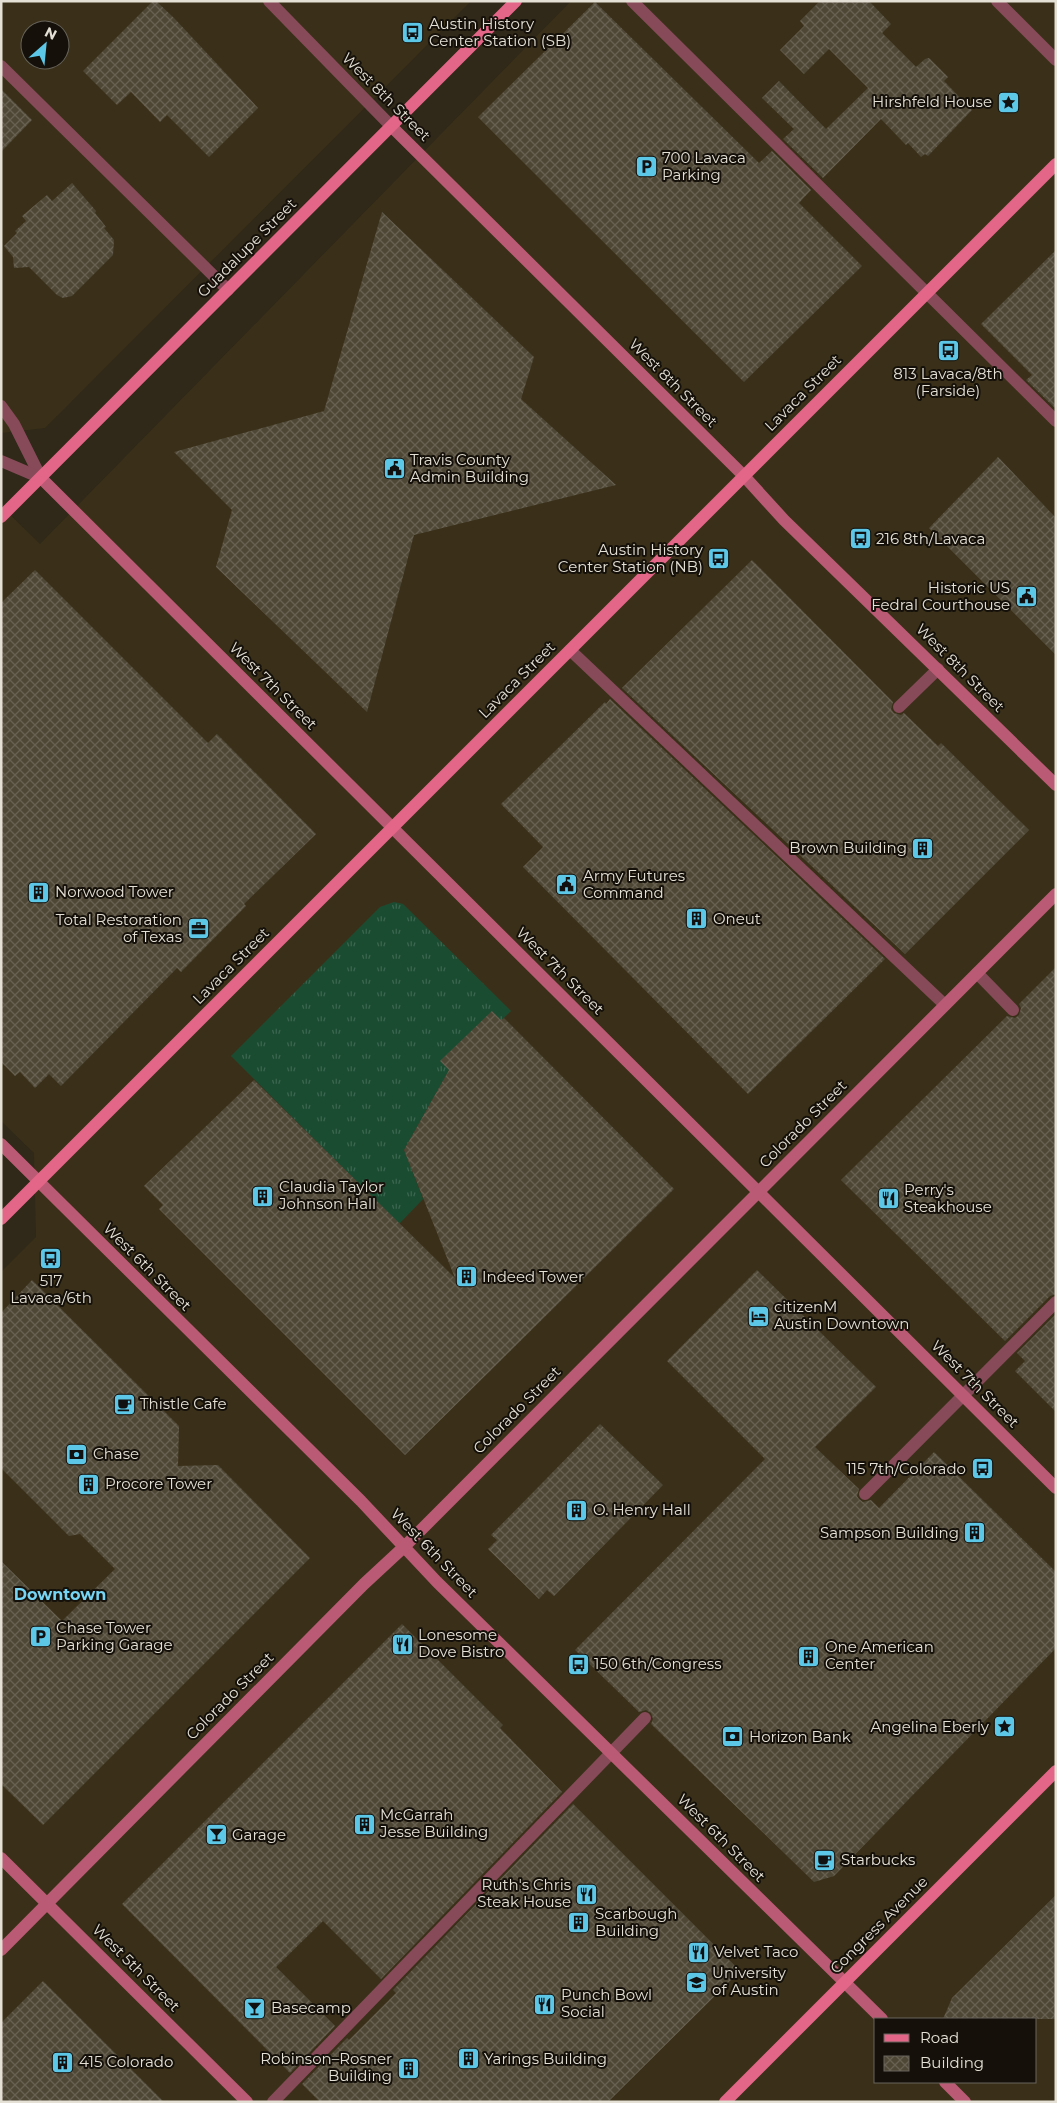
<svg xmlns="http://www.w3.org/2000/svg" width="1057" height="2103" font-family="Montserrat,sans-serif">
<style>
.built{fill:#3a3019;fill-rule:evenodd}
.grass{fill:url(#grass-tufts)}
.building{fill:url(#building-cross-hatch)}
.lines{fill:none;stroke-linecap:round;stroke-linejoin:round}
.service{stroke:#874a59;stroke-width:12}
.minor{stroke:#874a59;stroke-width:12}
.secondary{stroke:#bb5a74;stroke-width:12}
.primary{stroke:#e36588;stroke-width:12}
.labels{text-anchor:middle;stroke-width:4;stroke-linejoin:round;paint-order:stroke}
.poi-label{font-size:15px;fill:#e5e0d6;stroke:#15110a;text-anchor:start}
.street-label{font-size:15px;fill:#e5e0d6;stroke:#15110a}
.neighbourhood-label{font-size:16px;font-weight:bold;fill:#76d5f4;stroke:#15110a}
</style>
<defs>
<pattern id="grass-tufts" width="24" height="20" patternUnits="userSpaceOnUse" patternTransform="scale(1.25)"><rect width="24" height="20" fill="#1a4c32"/><path d="M3 7l-1-3M5 7V3M7 7l1-3M15 17l-1-3M17 17v-4M19 17l1-3" fill="none" stroke="#3b664f"/></pattern>
<pattern id="building-cross-hatch" width="8" height="8" patternUnits="userSpaceOnUse" patternTransform="scale(1.25)"><rect width="8" height="8" fill="#4f4736"/><path d="M0 0l8 8M0 8l8-8" fill="none" stroke="#686152"/></pattern>
</defs>
<rect width="100%" height="100%" fill="#302818"/>
<g class="built">
<path d="M1,1H471L45,428L1,433ZM30,30H60V60H30Z"/>
<path d="M571,1H1056V2102H1V1272L36,1237L34,1153L1,1121V506L40,544ZM876,2019H1036V2082H876Z"/>
</g>
<path class="grass" d="M394,902L403,904L511,1011L449,1070L404,1150L423,1199L399,1224L231,1056L380,907Z"/>
<g class="building">
<path d="M153,1H156L174,18L258,108L209,157L167,115L160,122L131,92L117,105L83,71Z"/>
<path d="M820,1H869L891,24L882,33L916,67L925,59L929,58L948,77L944,81L972,110L928,156L925,154L921,157L908,143L906,145L881,119L823,178L783,139L794,129L762,98L779,81L826,129L868,88L829,49L804,74L780,50L804,26L800,21Z"/>
<path d="M595,2L759,163L772,151L811,190L799,203L862,266L744,382L478,117Z"/>
<path d="M1,89L32,120L1,152Z"/>
<path d="M72,183L96,211L95,213L106,227L104,228L114,240L113,255L72,296L63,298L57,295L29,267L14,268L13,257L4,246L17,233L15,231L26,221L22,216L47,195L52,201Z"/>
<path d="M382,212L534,357L521,399L616,485L414,535L367,712L216,567L232,510L174,452L324,411Z"/>
<path d="M1056,250V409L1026,380L1032,375L981,324Z"/>
<path d="M998,457L1056,518V655L929,528Z"/>
<path d="M752,560L893,702L891,709L894,713L901,715L904,713L938,746L941,743L1029,830L905,954L622,688Z"/>
<path d="M35,570L208,743L217,734L316,834L244,904L246,906L181,972L177,968L61,1086L49,1074L35,1088L20,1072L15,1076L1,1062V603Z"/>
<path d="M610,699L885,959L748,1094L523,867L543,847L501,804L605,702L606,704Z"/>
<path d="M1056,967V1294L1050,1296L1005,1341L841,1180L1007,1016L1015,1018L1019,1015L1021,1008L1019,1004Z"/>
<path d="M492,1011L501,1020L504,1018L674,1189L405,1455L159,1209L163,1205L144,1186L254,1080L455,1278L404,1150L449,1070L440,1061Z"/>
<path d="M757,1270L876,1387L815,1447L859,1489L857,1496L859,1499L863,1502L871,1500L879,1508L934,1452L1056,1572V1648L834,1876L814,1882L651,1724L653,1719L651,1713L646,1710L639,1712L575,1650L765,1459L667,1361Z"/>
<path d="M32,1280L179,1426L178,1466L218,1465L310,1558L43,1825L1,1784V1561L62,1621L115,1569L80,1534L69,1536L1,1468V1313Z"/>
<path d="M1056,1314V1412L1015,1371L1025,1361L1017,1353Z"/>
<path d="M600,1424L663,1485L554,1596L547,1590L539,1599L488,1549L497,1540L491,1535Z"/>
<path d="M402,1624L503,1725L500,1728L562,1792L381,1979L323,1921L276,1967L335,2026L290,2073L122,1904Z"/>
<path d="M573,1804L740,1971L608,2102H320L302,2084L347,2038L349,2040L396,1993L393,1990Z"/>
<path d="M1056,1895V2019H943L952,1998Z"/>
<path d="M43,1981L164,2102H1V2023Z"/>
</g>
<g class="lines">
<g class="service">
<path d="M632,1L1056,421"/>
<path d="M1,66L228,290"/>
<path d="M570,650L945,1005"/>
<path d="M899,707L938,669"/>
<path d="M977,973L1013,1010"/>
<path d="M865,1494L1056,1302"/>
<path d="M273,2102L645,1718"/>
</g>
<g class="minor">
<path d="M269,1L392,127"/>
<path d="M997,1L1056,60"/>
<path d="M1,406L14,424L41,478"/>
<path d="M1,461L41,478"/>
</g>
<g class="secondary">
<path d="M392,127L744,476L784,520L1056,785"/>
<path d="M41,478L1056,1488"/>
<path d="M1,1144L361,1501L437,1582L882,2019"/>
<path d="M1,1858L247,2102"/>
<path d="M1,1950L364,1584L405,1546L1056,894"/>
<path d="M945,2082L965,2102"/>
</g>
<g class="primary">
<path d="M1,517L516,1"/>
<path d="M1,1219L1056,164"/>
<path d="M725,2102L1056,1771"/>
</g>
</g>
<defs>
<symbol id="bus-square" viewBox="-11 -11 22 22"><rect x="-9" y="-9" width="18" height="18" rx="4" fill="#5dc7e8" stroke="#15110a"/><path d="M-5-6H5V4H4V6H2V4H-2V6H-4V4H-5ZM-3.5-4V0h7V-4ZM-3.5 1.2v1.5H-2V1.2ZM2 1.2v1.5H3.5V1.2Z" fill="#111"/></symbol>
<symbol id="sight-square" viewBox="-11 -11 22 22"><rect x="-9" y="-9" width="18" height="18" rx="4" fill="#5dc7e8" stroke="#15110a"/><path d="M0-6L1.8-2.2L6-1.7L2.9 1.2L3.7 5.4L0 3.3L-3.7 5.4L-2.9 1.2L-6-1.7L-1.8-2.2Z" fill="#111"/></symbol>
<symbol id="parking-square" viewBox="-11 -11 22 22"><rect x="-9" y="-9" width="18" height="18" rx="4" fill="#5dc7e8" stroke="#15110a"/><path d="M-3.5-5.5H1a3.5 3.5 0 0 1 0 7H-1V5.5H-3.5ZM-1-3.4V-.6H.8a1.4 1.4 0 0 0 0-2.8Z" fill="#111"/></symbol>
<symbol id="civic-square" viewBox="-11 -11 22 22"><rect x="-9" y="-9" width="18" height="18" rx="4" fill="#5dc7e8" stroke="#15110a"/><path d="M-.6-6.5H3V-4.5H.6V-3L4-1V1h2V6H-6V1h2V-1L-.6-3ZM-1.2 2.5V6h2.4V2.5Z" fill="#111"/></symbol>
<symbol id="building-square" viewBox="-11 -11 22 22"><rect x="-9" y="-9" width="18" height="18" rx="4" fill="#5dc7e8" stroke="#15110a"/><path d="M-4-6H4V6H1V3H-1V6H-4ZM-2.5-4.3h1.7v1.8h-1.7ZM.8-4.3h1.7v1.8H.8ZM-2.5-1h1.7V.8h-1.7ZM.8-1h1.7V.8H.8Z" fill="#111"/></symbol>
<symbol id="office-square" viewBox="-11 -11 22 22"><rect x="-9" y="-9" width="18" height="18" rx="4" fill="#5dc7e8" stroke="#15110a"/><path d="M-6-3h4V-5.5h4V-3h4V5H-6ZM-1-4.5V-3h2v-1.5ZM-6 0V1H6V0Z" fill="#111"/></symbol>
<symbol id="restaurant-square" viewBox="-11 -11 22 22"><rect x="-9" y="-9" width="18" height="18" rx="4" fill="#5dc7e8" stroke="#15110a"/><path d="M-5-6h1v4h1v-4h1v4h1v-4h1v5L-1.5 .5V6h-2V.5L-5-1ZM5-6V6H3V1.5H1.5Q1.5-4 5-6Z" fill="#111"/></symbol>
<symbol id="hotel-square" viewBox="-11 -11 22 22"><rect x="-9" y="-9" width="18" height="18" rx="4" fill="#5dc7e8" stroke="#15110a"/><path d="M-6-4.5h1.5V1H6V5H4.5V3h-9V5H-6ZM-4 0a1.8 1.8 0 1 1 3.6 0ZM.5 0V-2.5h3Q6-2.5 6 0Z" fill="#111"/></symbol>
<symbol id="cafe-square" viewBox="-11 -11 22 22"><rect x="-9" y="-9" width="18" height="18" rx="4" fill="#5dc7e8" stroke="#15110a"/><path d="M-5.5-4.5H6V0H3Q3 3.5 0 3.5H-2.5Q-5.5 3.5-5.5 0ZM3-3.2v2h1.7v-2ZM-6 4.5H4V6H-6Z" fill="#111"/></symbol>
<symbol id="bank-square" viewBox="-11 -11 22 22"><rect x="-9" y="-9" width="18" height="18" rx="4" fill="#5dc7e8" stroke="#15110a"/><path d="M-6-4H6V4H-6ZM0-2.3a2.3 2.3 0 1 0 0 4.6a2.3 2.3 0 1 0 0-4.6Z" fill="#111"/></symbol>
<symbol id="bar-square" viewBox="-11 -11 22 22"><rect x="-9" y="-9" width="18" height="18" rx="4" fill="#5dc7e8" stroke="#15110a"/><path d="M-6-5H6L.8 .8V4.5H3.5V6h-7V4.5H-.8V.8Z" fill="#111"/></symbol>
<symbol id="university-square" viewBox="-11 -11 22 22"><rect x="-9" y="-9" width="18" height="18" rx="4" fill="#5dc7e8" stroke="#15110a"/><path d="M0-5L7-2L0 1L-7-2ZM-4 1L0 2.5L4 1V4Q0 6-4 4Z" fill="#111"/></symbol>
</defs>
<g fill-rule="evenodd">
<use href="#bus-square" x="400" y="20" width="25" height="25"/>
<use href="#sight-square" x="996" y="90" width="25" height="25"/>
<use href="#parking-square" x="634" y="154" width="25" height="25"/>
<use href="#bus-square" x="936" y="338" width="25" height="25"/>
<use href="#civic-square" x="382" y="456" width="25" height="25"/>
<use href="#bus-square" x="848" y="526" width="25" height="25"/>
<use href="#bus-square" x="706" y="546" width="25" height="25"/>
<use href="#civic-square" x="1014" y="584" width="25" height="25"/>
<use href="#building-square" x="910" y="836" width="25" height="25"/>
<use href="#civic-square" x="554" y="872" width="25" height="25"/>
<use href="#building-square" x="26" y="880" width="25" height="25"/>
<use href="#building-square" x="684" y="906" width="25" height="25"/>
<use href="#office-square" x="186" y="916" width="25" height="25"/>
<use href="#building-square" x="250" y="1184" width="25" height="25"/>
<use href="#restaurant-square" x="876" y="1186" width="25" height="25"/>
<use href="#bus-square" x="38" y="1246" width="25" height="25"/>
<use href="#building-square" x="454" y="1264" width="25" height="25"/>
<use href="#hotel-square" x="746" y="1304" width="25" height="25"/>
<use href="#cafe-square" x="112" y="1392" width="25" height="25"/>
<use href="#bank-square" x="64" y="1442" width="25" height="25"/>
<use href="#bus-square" x="970" y="1456" width="25" height="25"/>
<use href="#building-square" x="76" y="1472" width="25" height="25"/>
<use href="#building-square" x="564" y="1498" width="25" height="25"/>
<use href="#building-square" x="962" y="1520" width="25" height="25"/>
<use href="#parking-square" x="28" y="1624" width="25" height="25"/>
<use href="#restaurant-square" x="390" y="1632" width="25" height="25"/>
<use href="#building-square" x="796" y="1644" width="25" height="25"/>
<use href="#bus-square" x="566" y="1652" width="25" height="25"/>
<use href="#sight-square" x="992" y="1714" width="25" height="25"/>
<use href="#bank-square" x="720" y="1724" width="25" height="25"/>
<use href="#building-square" x="352" y="1812" width="25" height="25"/>
<use href="#bar-square" x="204" y="1822" width="25" height="25"/>
<use href="#cafe-square" x="812" y="1848" width="25" height="25"/>
<use href="#restaurant-square" x="574" y="1882" width="25" height="25"/>
<use href="#building-square" x="566" y="1910" width="25" height="25"/>
<use href="#restaurant-square" x="686" y="1940" width="25" height="25"/>
<use href="#university-square" x="684" y="1970" width="25" height="25"/>
<use href="#restaurant-square" x="532" y="1992" width="25" height="25"/>
<use href="#bar-square" x="242" y="1996" width="25" height="25"/>
<use href="#building-square" x="456" y="2046" width="25" height="25"/>
<use href="#building-square" x="50" y="2050" width="25" height="25"/>
<use href="#building-square" x="396" y="2056" width="25" height="25"/>
</g>
<g class="labels">
<g class="poi-label">
<text x="429" y="29">Austin History<tspan x="429" dy="17">Center Station (SB)</tspan></text>
<text x="992" y="107" text-anchor="end">Hirshfeld House</text>
<text x="662" y="163">700 Lavaca<tspan x="662" dy="17">Parking</tspan></text>
<text x="948" y="379" text-anchor="middle">813 Lavaca/8th<tspan x="948" dy="17">(Farside)</tspan></text>
<text x="410" y="465">Travis County<tspan x="410" dy="17">Admin Building</tspan></text>
<text x="876" y="544">216 8th/Lavaca</text>
<text x="703" y="555" text-anchor="end">Austin History<tspan x="703" dy="17">Center Station (NB)</tspan></text>
<text x="1010" y="593" text-anchor="end">Historic US<tspan x="1010" dy="17">Fedral Courthouse</tspan></text>
<text x="907" y="853" text-anchor="end">Brown Building</text>
<text x="583" y="881">Army Futures<tspan x="583" dy="17">Command</tspan></text>
<text x="55" y="897">Norwood Tower</text>
<text x="713" y="924">Oneut</text>
<text x="182" y="925" text-anchor="end">Total Restoration<tspan x="182" dy="17">of Texas</tspan></text>
<text x="279" y="1192">Claudia Taylor<tspan x="279" dy="17">Johnson Hall</tspan></text>
<text x="904" y="1195">Perry's<tspan x="904" dy="17">Steakhouse</tspan></text>
<text x="482" y="1282">Indeed Tower</text>
<text x="51" y="1286" text-anchor="middle">517<tspan x="51" dy="17">Lavaca/6th</tspan></text>
<text x="774" y="1312">citizenM<tspan x="774" dy="17">Austin Downtown</tspan></text>
<text x="140" y="1409">Thistle Cafe</text>
<text x="93" y="1459">Chase</text>
<text x="966" y="1474" text-anchor="end">115 7th/Colorado</text>
<text x="105" y="1489">Procore Tower</text>
<text x="593" y="1515">O. Henry Hall</text>
<text x="959" y="1538" text-anchor="end">Sampson Building</text>
<text x="56" y="1633">Chase Tower<tspan x="56" dy="17">Parking Garage</tspan></text>
<text x="418" y="1640">Lonesome<tspan x="418" dy="17">Dove Bistro</tspan></text>
<text x="825" y="1652">One American<tspan x="825" dy="17">Center</tspan></text>
<text x="594" y="1669">150 6th/Congress</text>
<text x="989" y="1732" text-anchor="end">Angelina Eberly</text>
<text x="749" y="1742">Horizon Bank</text>
<text x="380" y="1820">McGarrah<tspan x="380" dy="17">Jesse Building</tspan></text>
<text x="232" y="1840">Garage</text>
<text x="841" y="1865">Starbucks</text>
<text x="571" y="1890" text-anchor="end">Ruth's Chris<tspan x="571" dy="17">Steak House</tspan></text>
<text x="595" y="1919">Scarbough<tspan x="595" dy="17">Building</tspan></text>
<text x="714" y="1957">Velvet Taco</text>
<text x="712" y="1978">University<tspan x="712" dy="17">of Austin</tspan></text>
<text x="561" y="2000">Punch Bowl<tspan x="561" dy="17">Social</tspan></text>
<text x="271" y="2013">Basecamp</text>
<text x="392" y="2064" text-anchor="end">Robinson–Rosner<tspan x="392" dy="17">Building</tspan></text>
<text x="484" y="2064">Yarings Building</text>
<text x="79" y="2067">415 Colorado</text>
</g>
<g class="street-label">
<text transform="translate(386 97) rotate(45)" y="5">West 8th Street</text>
<text transform="translate(247 248) rotate(-45)" y="5">Guadalupe Street</text>
<text transform="translate(673 383) rotate(45)" y="5">West 8th Street</text>
<text transform="translate(803 393) rotate(-45)" y="5">Lavaca Street</text>
<text transform="translate(960 668) rotate(45)" y="5">West 8th Street</text>
<text transform="translate(517 680) rotate(-45)" y="5">Lavaca Street</text>
<text transform="translate(273 686) rotate(45)" y="5">West 7th Street</text>
<text transform="translate(231 966) rotate(-45)" y="5">Lavaca Street</text>
<text transform="translate(560 971) rotate(45)" y="5">West 7th Street</text>
<text transform="translate(803 1124) rotate(-45)" y="5">Colorado Street</text>
<text transform="translate(147 1267) rotate(45)" y="5">West 6th Street</text>
<text transform="translate(975 1384) rotate(45)" y="5">West 7th Street</text>
<text transform="translate(517 1410) rotate(-45)" y="5">Colorado Street</text>
<text transform="translate(434 1553) rotate(46)" y="5">West 6th Street</text>
<text transform="translate(230 1696) rotate(-45)" y="5">Colorado Street</text>
<text transform="translate(721 1838) rotate(45)" y="5">West 6th Street</text>
<text transform="translate(879 1925) rotate(-45)" y="5">Congress Avenue</text>
<text transform="translate(136 1968) rotate(45)" y="5">West 5th Street</text>
</g>
<g class="neighbourhood-label">
<text x="60" y="1600">Downtown</text>
</g>
</g>
<rect width="1057" height="2103" fill="none" stroke="#e5e0d6" stroke-width="5"/>
<rect x="874" y="2018" width="162" height="65" fill="#15110a" stroke="#68645c"/>
<rect x="884" y="2034" width="25" height="8" fill="#e36588" stroke="#68645c"/>
<text x="920" y="2043" font-size="15" fill="#e5e0d6">Road</text>
<rect x="884" y="2056" width="25" height="15" fill="url(#building-cross-hatch)" stroke="#68645c"/>
<text x="920" y="2068" font-size="15" fill="#e5e0d6">Building</text>
<g transform="translate(45 45) rotate(27)"><circle r="24" fill="#15110a" stroke="#68645c"/>
<path d="M0-4L9 19L0 12L-9 19Z" fill="#5dc7e8"/>
<text y="-8" font-size="14" font-weight="bold" text-anchor="middle" fill="#e5e0d6">N</text>
</g>
</svg>
